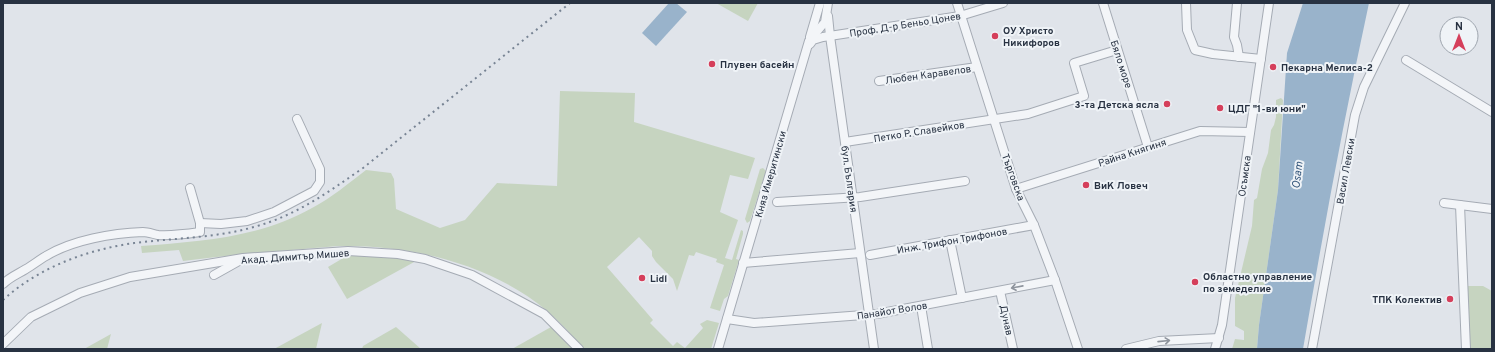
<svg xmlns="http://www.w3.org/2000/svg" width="1495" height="352" font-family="Overpass,sans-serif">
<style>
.green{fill:#c6d4c0}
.water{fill:#99b3cb}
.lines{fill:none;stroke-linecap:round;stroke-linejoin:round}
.minor-casing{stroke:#a5abb4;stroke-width:10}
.minor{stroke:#f3f5f8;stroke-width:8}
.rail{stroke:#788494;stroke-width:2;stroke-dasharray:2 4;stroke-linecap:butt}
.oneway{stroke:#8e949d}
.poi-dot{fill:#d53f5b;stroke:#eff3f7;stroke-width:1.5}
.labels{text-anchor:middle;stroke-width:4;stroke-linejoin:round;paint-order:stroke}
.street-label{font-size:10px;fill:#283242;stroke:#eff3f7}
.poi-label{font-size:10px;font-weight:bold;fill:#283242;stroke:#eff3f7;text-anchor:start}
.water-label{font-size:11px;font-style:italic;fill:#305378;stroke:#eff3f7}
</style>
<rect width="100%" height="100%" fill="#e0e4ea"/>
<g class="green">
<path d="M716,3H758L748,21Z"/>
<path d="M560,91L635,93L634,122L755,158L748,179L730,175L720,212L738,220L725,258L732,260L741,230L743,231V234L736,259L739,260L728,296L724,299L720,311L710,308L724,265L716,262L717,259L696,252L694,256L689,255L677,291L673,279L656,262L652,256V251L639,237L607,267L653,320L650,323L673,346L677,342L685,348L703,328L700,324L707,320L719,323L711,349H584C572,335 560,322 546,310C491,265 416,246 345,246C331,246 317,248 303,249C263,252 223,256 183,261L179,250L142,253L141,246C200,241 259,238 312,208C331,198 349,183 366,170L391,173L394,179L396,209L440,228L465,220L497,183L557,186Z"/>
<path d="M1281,98L1283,100L1278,190L1259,325L1257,349H1232L1235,339L1244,340V331L1235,326V298L1252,226L1254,200L1257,198L1262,169L1268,153L1271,130L1274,125L1276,117V100Z"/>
<path d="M763,168L766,171L750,221L747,223L745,219L760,169Z"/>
<path d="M350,254L378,255L416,261L347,299L328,267Z"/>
<path d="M1467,286H1483L1492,291V349H1470Z"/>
<path d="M322,323L316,349H274Z"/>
<path d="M396,327L421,349H362L363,346Z"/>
<path d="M551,327L574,349H512Z"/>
<path d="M111,334L107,349H84Z"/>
</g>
<g class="water">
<path d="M669,3H676L687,12L656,46L642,33Z"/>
<path d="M1303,3H1369C1344,118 1323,233 1303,349H1257L1259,325L1278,190L1287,53Z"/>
</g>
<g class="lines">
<defs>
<g id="minor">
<path d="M957,3L1016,189L1034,225L1055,280L1078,349"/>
<path d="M1103,3L1148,147"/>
<path d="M1186,3L1187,30L1195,50L1213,54L1261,59"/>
<path d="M1237,3L1234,37L1237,45L1239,57"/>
<path d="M828,16L830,36L874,349"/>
<path d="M810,37L820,3"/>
<path d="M810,44L813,40L823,37L960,16L1003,3"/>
<path d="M1406,60L1492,112"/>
<path d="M879,81L977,67"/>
<path d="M845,142L1028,114L1084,96L1074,63L1117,50"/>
<path d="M1016,189L1200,131L1250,132"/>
<path d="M777,202L860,197L965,181"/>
<path d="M1444,203L1492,209"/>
<path d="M1460,205L1466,349"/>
<path d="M200,223L221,224L247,221L274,212L314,191L320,182V169L297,119"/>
<path d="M950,240L962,298"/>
<path d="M870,255L1034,225"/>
<path d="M743,263L860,253"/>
<path d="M214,275L239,261"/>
<path d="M3,284C10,277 18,274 26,269C33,265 39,260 46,256C72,240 113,233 143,232C148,232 153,234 158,235C172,236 186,234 200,232V223L190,188"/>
<path d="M1000,291L1013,349"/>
<path d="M921,306L928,349"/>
<path d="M727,319L754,323L877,314L1055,280"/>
<path d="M3,344L31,317L80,293L130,277L243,258L348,251L398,254L425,259L472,275L544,314L579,349"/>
<path d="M718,349L809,41L825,22L828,3"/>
<path d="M1126,349L1159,341L1219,338"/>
<path d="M1215,349L1222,325L1269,3"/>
<path d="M1312,349L1355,115L1364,87L1405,3"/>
</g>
</defs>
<use href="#minor" class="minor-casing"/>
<use href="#minor" class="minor"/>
<path class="rail" d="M3,300C39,267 87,250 134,243C175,238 215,238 254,227C297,215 327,193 363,168L570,3"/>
</g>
<defs><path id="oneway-shaft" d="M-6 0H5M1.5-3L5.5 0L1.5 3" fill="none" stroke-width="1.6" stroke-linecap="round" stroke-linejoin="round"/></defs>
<g class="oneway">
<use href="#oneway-shaft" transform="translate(1017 287) rotate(169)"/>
<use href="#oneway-shaft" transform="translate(1164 341) rotate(-6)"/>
</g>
<g class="poi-dot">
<circle cx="995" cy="36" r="4"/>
<circle cx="712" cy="64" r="4"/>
<circle cx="1273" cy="67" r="4"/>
<circle cx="1167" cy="104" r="4"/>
<circle cx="1220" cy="108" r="4"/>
<circle cx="1086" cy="185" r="4"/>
<circle cx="642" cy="278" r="4"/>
<circle cx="1195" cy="282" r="4"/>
<circle cx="1450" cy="299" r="4"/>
</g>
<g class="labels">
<g class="street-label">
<text transform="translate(905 24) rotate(-9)" y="4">Проф. Д-р Беньо Цонев</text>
<text transform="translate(1122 64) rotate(72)" y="4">Бяло море</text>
<text transform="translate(928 74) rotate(-8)" y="4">Любен Каравелов</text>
<text transform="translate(919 131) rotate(-9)" y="4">Петко Р. Славейков</text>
<text transform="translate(1132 152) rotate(-18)" y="4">Райна Княгиня</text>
<text transform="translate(1345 171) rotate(-80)" y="4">Васил Левски</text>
<text transform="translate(770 174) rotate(-74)" y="4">Княз Имеритински</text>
<text transform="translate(1244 176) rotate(-82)" y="4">Осъмска</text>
<text transform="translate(1014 177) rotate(70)" y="4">Търговска</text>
<text transform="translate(850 179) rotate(82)" y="4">бул. България</text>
<text transform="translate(952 240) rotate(-10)" y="4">Инж. Трифон Трифонов</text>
<text transform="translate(295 256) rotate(-4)" y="4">Акад. Димитър Мишев</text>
<text transform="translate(892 310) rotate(-9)" y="4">Панайот Волов</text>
<text transform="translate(1007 320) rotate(78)" y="4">Дунав</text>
</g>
<g class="poi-label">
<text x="1003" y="34">ОУ Христо<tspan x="1003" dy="12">Никифоров</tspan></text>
<text x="720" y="68">Плувен басейн</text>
<text x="1281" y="71">Пекарна Мелиса-2</text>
<text x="1159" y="108" text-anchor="end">3-та Детска ясла</text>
<text x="1228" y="112">ЦДГ "1-ви юни"</text>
<text x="1094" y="189">ВиК Ловеч</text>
<text x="1203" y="280">Областно управление<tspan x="1203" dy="12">по земеделие</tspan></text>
<text x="650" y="282">Lidl</text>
<text x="1442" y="303" text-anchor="end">ТПК Колектив</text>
</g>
<g class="water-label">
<text transform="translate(1297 175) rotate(-83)" y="4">Osam</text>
</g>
</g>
<rect width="1495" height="352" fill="none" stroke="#283242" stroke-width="8"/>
<g transform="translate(1459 36)"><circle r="19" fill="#eff3f7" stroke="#9fa6af"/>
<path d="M0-3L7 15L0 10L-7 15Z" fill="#d53f5b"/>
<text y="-6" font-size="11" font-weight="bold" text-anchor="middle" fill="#283242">N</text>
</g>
</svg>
